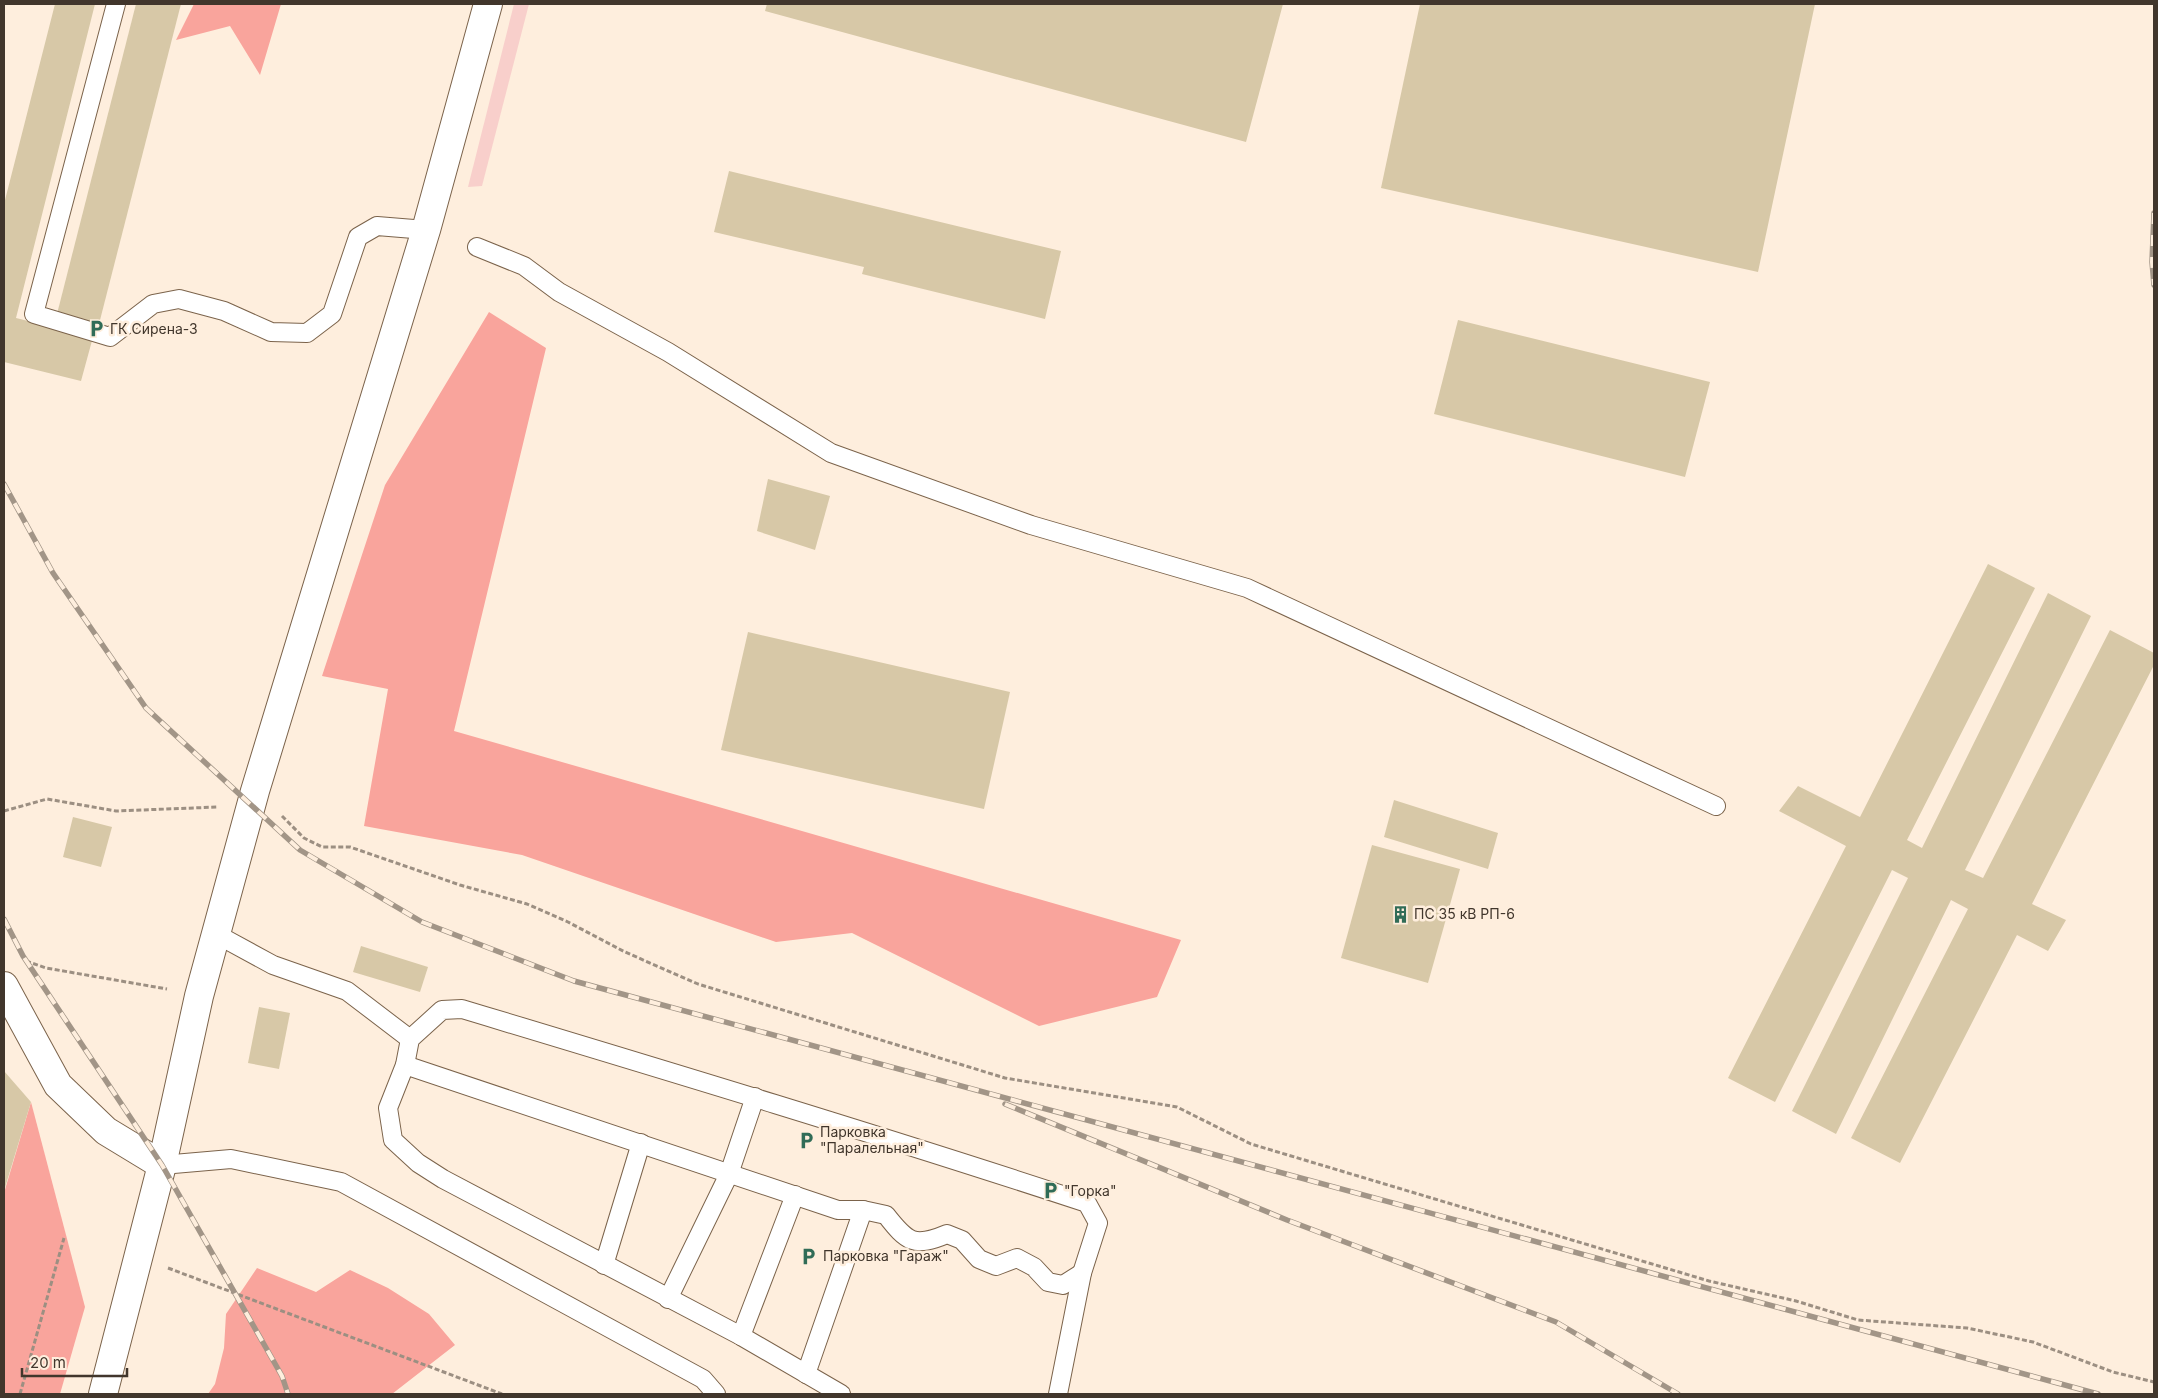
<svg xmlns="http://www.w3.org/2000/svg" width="2158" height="1398" font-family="Inter,sans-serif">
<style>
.green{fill:#f8cfcb}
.forest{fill:#f9a49c}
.building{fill:#d7c8a7}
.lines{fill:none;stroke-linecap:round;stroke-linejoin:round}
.service-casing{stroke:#7b634b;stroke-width:20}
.minor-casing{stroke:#7b634b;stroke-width:30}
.tertiary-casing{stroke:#7b634b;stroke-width:30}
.path{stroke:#9c8f82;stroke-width:3;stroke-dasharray:5 2.5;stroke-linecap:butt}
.service{stroke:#fff;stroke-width:18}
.minor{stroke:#fff;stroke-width:28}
.tertiary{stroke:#fff;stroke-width:28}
.rail-casing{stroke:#a29587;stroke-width:5.5}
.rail{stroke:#feeedd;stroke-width:4;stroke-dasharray:11;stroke-linecap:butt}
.labels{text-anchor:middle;stroke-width:5;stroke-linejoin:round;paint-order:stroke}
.poi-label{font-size:14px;fill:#41362c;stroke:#feeedd;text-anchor:start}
</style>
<rect width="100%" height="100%" fill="#feeedd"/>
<path class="green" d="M514,4H529L482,186L468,187Z"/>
<g class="forest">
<path d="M194,4H281L260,75L230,26L176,40Z"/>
<path d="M489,312L546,348L454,731L1181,940L1157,997L1039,1026L852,933L776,942L522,855L364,826L388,689L322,676L385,485Z"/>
<path d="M31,1102L85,1307L60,1394H4V1193Z"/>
<path d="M257,1268L316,1292L350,1270L388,1288L429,1314L455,1345L392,1394H208L215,1384L224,1348L226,1314Z"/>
</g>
<g class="building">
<path d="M55,4H95L16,318L93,337L81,381L4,362V204Z"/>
<path d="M136,4H181L99,324L57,314Z"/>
<path d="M767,4H1283L1246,142L765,11Z"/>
<path d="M1420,4H1815L1758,272L1381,188Z"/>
<path d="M729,171L1061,251L1045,319L862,274L864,267L714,232Z"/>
<path d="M1458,320L1710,382L1685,477L1434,414Z"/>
<path d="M768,479L830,496L815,550L757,531Z"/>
<path d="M1988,564L2035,588L1907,840L1922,848L2048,593L2091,616L1965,870L1983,878L2110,630L2154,653V665L2032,904L2066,920L2048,951L2017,935L1900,1163L1851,1138L1968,909L1951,900L1836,1134L1792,1111L1908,878L1892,870L1775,1102L1728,1078L1846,846L1779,811L1798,786L1860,817Z"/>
<path d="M748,632L1010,692L984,809L721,750Z"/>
<path d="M1394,800L1498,833L1488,869L1384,837Z"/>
<path d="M73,817L112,827L101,867L63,857Z"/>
<path d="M1372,845L1460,869L1428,983L1341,958Z"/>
<path d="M361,946L428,967L420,992L353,972Z"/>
<path d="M259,1007L290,1013L279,1069L248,1063Z"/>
<path d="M4,1071L31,1102L4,1191Z"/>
</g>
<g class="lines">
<defs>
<g id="service">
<path d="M116,4L34,314L110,337L153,304L179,299L224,311L271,332L307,333L332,314L358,237L377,226L426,230"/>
<path d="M477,247L524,266L559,292L668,352L831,453L1031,525L1247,588L1716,806"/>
<path d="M216,934L273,965L347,991L410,1039"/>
<path d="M405,1065L838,1210H863L886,1215C907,1242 914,1248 947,1234L962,1240L979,1259L996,1266L1017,1258L1034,1267L1048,1282L1063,1285L1082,1273"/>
<path d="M162,1165L231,1159L341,1182L703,1379L716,1394"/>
<path d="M604,1265L641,1143"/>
<path d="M668,1299L729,1174L755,1097"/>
<path d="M741,1336L795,1195"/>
<path d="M806,1374L863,1210"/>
<path d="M841,1394L741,1336L443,1179L418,1163L393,1140L388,1108L405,1065L410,1039L442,1010L462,1009C671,1072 880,1135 1087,1203L1098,1223L1082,1273L1058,1394"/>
</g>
<path id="minor" d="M4,986L58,1085L106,1131L162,1165"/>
<path id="tertiary" d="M103,1394L162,1165L199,996L255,791L426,230L488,4"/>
</defs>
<use href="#service" class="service-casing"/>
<use href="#minor" class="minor-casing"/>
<use href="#tertiary" class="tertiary-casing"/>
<g class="path">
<path d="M4,811L47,799L116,811L218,807"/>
<path d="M282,816L304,838L322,847H350L460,885L527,904L568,922L625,952L698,984L1005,1078L1177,1107L1251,1144L1709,1281L1796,1301L1858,1320L1967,1328L2033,1342L2113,1372L2154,1382"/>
<path d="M26,961L46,968L167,989"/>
<path d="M168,1268L502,1394"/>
<path d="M20,1394L64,1238"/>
</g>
<use href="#service" class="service"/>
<use href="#minor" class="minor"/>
<use href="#tertiary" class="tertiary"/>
<defs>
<g id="rail">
<path d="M2154,213L2152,262L2154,285"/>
<path d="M4,484L53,573L146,708L300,850L422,922L574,981L2098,1394"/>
<path d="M4,919L23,956L162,1165L282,1376L288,1394"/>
<path d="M1005,1104L1287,1220L1556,1322L1678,1394"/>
</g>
</defs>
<use href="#rail" class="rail-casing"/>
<use href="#rail" class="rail"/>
</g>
<defs>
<symbol id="parking-bare" viewBox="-9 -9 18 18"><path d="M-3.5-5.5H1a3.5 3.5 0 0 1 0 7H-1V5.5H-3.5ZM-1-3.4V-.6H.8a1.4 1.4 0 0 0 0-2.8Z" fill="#306c57" stroke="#feeedd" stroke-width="2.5" paint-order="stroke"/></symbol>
<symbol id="building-bare" viewBox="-9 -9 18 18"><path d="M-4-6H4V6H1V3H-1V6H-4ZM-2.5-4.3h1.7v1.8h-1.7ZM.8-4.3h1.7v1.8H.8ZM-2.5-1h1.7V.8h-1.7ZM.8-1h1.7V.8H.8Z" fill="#306c57" stroke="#feeedd" stroke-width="2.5" paint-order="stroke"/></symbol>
</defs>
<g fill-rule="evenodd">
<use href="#parking-bare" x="84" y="316" width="25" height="25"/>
<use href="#building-bare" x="1388" y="902" width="25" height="25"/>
<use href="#parking-bare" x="794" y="1128" width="25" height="25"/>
<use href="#parking-bare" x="1038" y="1178" width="25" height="25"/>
<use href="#parking-bare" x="796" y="1244" width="25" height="25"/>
</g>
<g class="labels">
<g class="poi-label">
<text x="110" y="334">ГК Сирена-3</text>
<text x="1414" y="919">ПС 35 кВ РП-6</text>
<text x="820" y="1137">Парковка<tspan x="820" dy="16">"Паралельная"</tspan></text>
<text x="1064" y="1196">"Горка"</text>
<text x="823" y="1261">Парковка "Гараж"</text>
</g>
</g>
<rect width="2158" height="1398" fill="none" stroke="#41362c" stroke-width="10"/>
<path d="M22 1368v8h105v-8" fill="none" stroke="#41362c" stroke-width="2.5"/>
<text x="30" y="1368" font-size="15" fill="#41362c" stroke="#feeedd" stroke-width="4" paint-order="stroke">20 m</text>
</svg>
